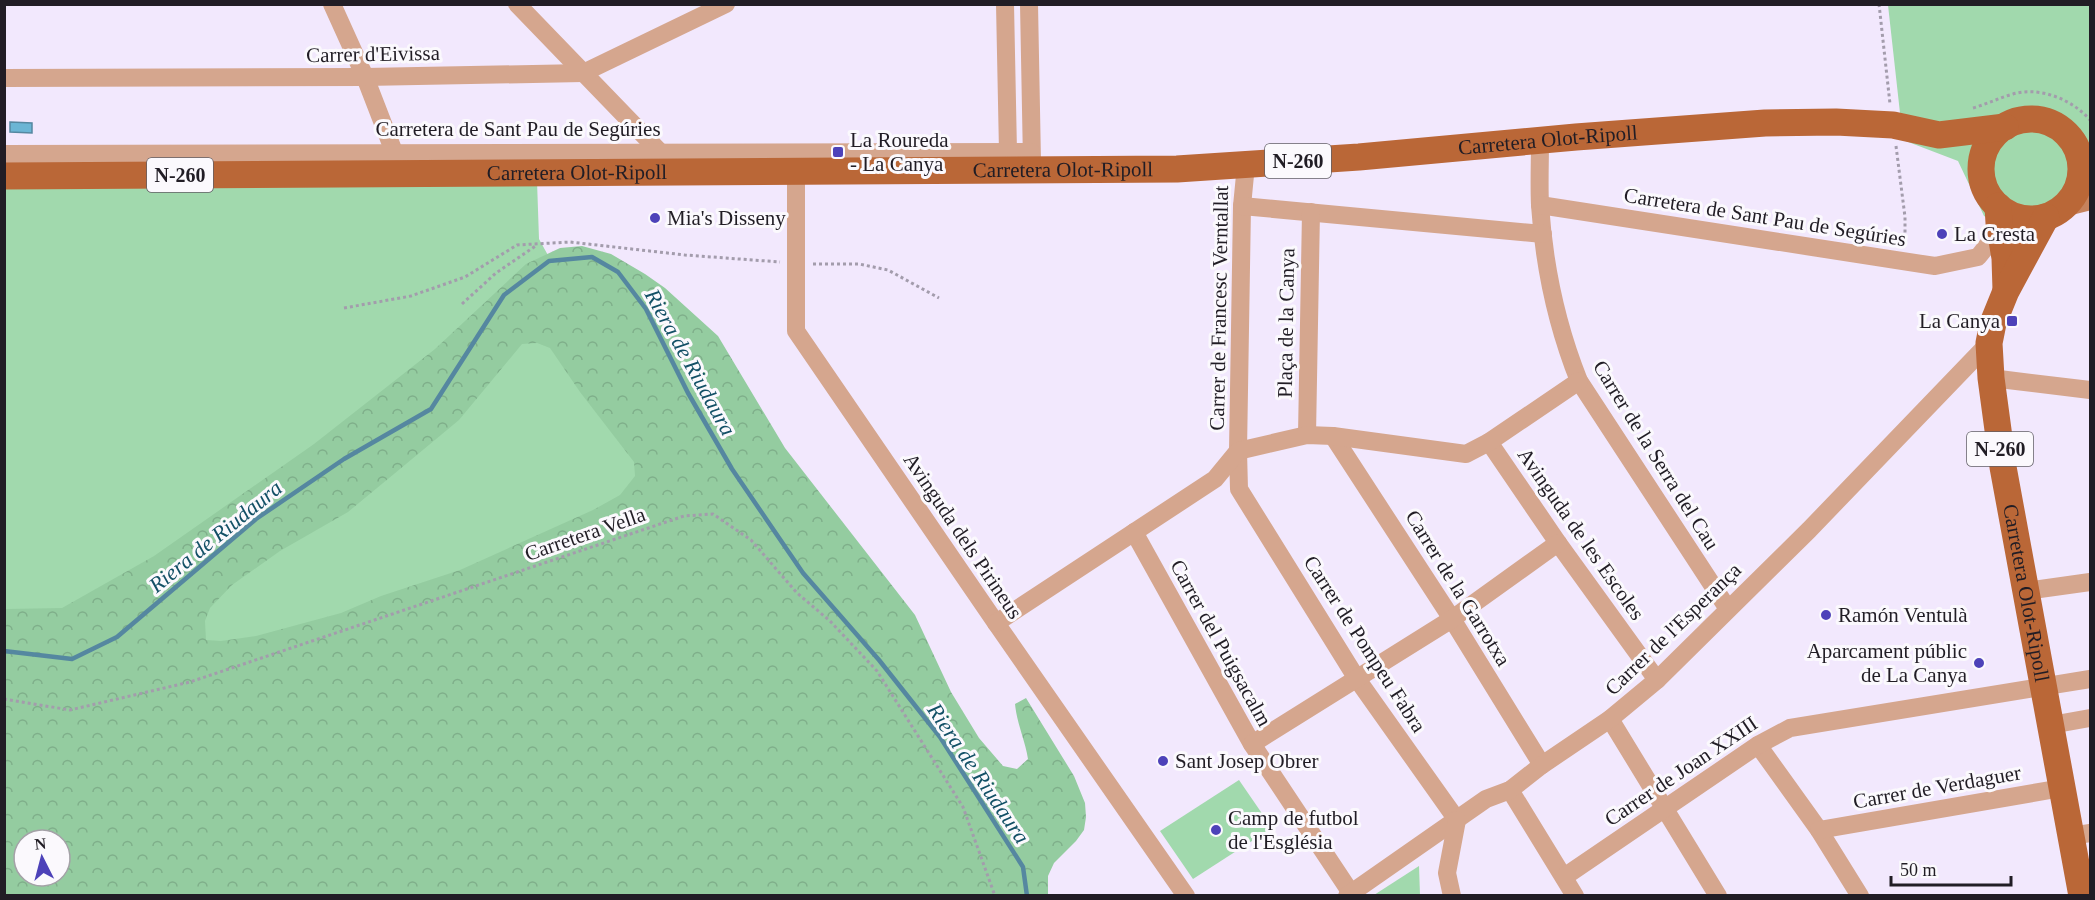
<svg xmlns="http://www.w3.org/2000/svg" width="2095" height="900" font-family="'Times New Roman',serif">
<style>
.green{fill:#a1d9ad;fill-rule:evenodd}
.forest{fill:url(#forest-crowns);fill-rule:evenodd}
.water{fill:#6bb5d4;stroke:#5587a0;stroke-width:1.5}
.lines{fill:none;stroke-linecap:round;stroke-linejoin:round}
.stream{stroke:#5587a0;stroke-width:4.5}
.path{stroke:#a39cac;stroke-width:3;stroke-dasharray:3 3;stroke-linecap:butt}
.street{stroke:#d5a68e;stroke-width:18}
.secondary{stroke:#c6825d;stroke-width:24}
.primary{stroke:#ba6737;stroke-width:27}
.poi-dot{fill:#4d42b9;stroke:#fbf9fd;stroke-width:2}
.labels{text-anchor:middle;stroke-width:6;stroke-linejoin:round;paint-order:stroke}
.shield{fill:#fbf9fd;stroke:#625f66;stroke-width:1.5}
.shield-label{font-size:20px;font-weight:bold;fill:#211d25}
.street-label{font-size:21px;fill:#211d25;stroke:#fbf9fd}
.poi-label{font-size:21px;fill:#211d25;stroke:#fbf9fd;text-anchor:start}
.water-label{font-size:22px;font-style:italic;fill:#135066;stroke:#fbf9fd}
</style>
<defs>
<pattern id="forest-crowns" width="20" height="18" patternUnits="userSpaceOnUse" patternTransform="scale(1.5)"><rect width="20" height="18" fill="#94cca0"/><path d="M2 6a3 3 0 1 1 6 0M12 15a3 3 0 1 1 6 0" fill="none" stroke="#7faf8a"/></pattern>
</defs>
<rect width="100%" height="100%" fill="#f2e8fd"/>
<g class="green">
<path d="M1888,5H2090V205L2055,225L2024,233L2022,231L2015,232L1984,216L1958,161L1903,140Z"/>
<path d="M4,162L537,181L539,239L560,277L872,625L5,895ZM24,840H60V876H24Z"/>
<path d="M1239,780L1272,828L1193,879L1160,831Z"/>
<path d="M1419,866L1420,895H1374Z"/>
</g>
<path class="forest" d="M582,246L611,254L645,274L665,288L718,336L785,448L915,615L951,692L979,738L1003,766L1017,769L1028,759C1025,740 1017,724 1015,704L1026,698L1074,776L1085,803L1086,817L1084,830L1076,841L1054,863L1048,876V895H5V609L62,608L154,556L314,444L435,349L526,264L560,248ZM537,343L550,348L580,392L634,462L635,476L620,495L593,510L460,570L381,596L341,613L256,636L221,641L206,640L205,621L210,608L232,585L280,551L348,512L400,469L459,420L522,344ZM24,840H60V876H24Z"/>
<path class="water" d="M10,122L32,123V133L10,132Z"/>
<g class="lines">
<path class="stream" d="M4,651L72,659L117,637L256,519L344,459L431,409L504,295L549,261L592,257L618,272L646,309L688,393L732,469L803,573L879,660L940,737L1023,867L1027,896"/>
<g class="path">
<path d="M1879,4L1890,104"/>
<path d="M1973,108C1987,104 1999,98 2013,94C2040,86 2073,100 2090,120"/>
<path d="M1896,146L1905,217V244"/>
<path d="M813,264H859L888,270L939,298"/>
<path d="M462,304L496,273L537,245"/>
<path d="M344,308L411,296L465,277L517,245L570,242L685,255L780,262"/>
<path d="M4,699L70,710L190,682L684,516L713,514L751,540L797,593L830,621L877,671L963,807L995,896"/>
</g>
<g class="street">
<path d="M332,4L365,77L394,152"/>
<path d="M517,4L659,151"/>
<path d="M1005,4L1008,152"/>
<path d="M1029,4L1032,162"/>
<path d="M4,78L365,77L583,73L726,4"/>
<path d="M1540,141C1540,162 1539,184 1540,205C1544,265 1557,326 1579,381L1728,609"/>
<path d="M4,154L1031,152"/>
<path d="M1246,165L1242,206L1238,451L1239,489L1357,679L1457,820"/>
<path d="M796,172V331L996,623L1186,896"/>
<path d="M1540,205L1935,266L1978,257L1994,237L1999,223"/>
<path d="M1242,206L1543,234"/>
<path d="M1991,378L2090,390"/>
<path d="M1307,435L1311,212"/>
<path d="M1333,436L1452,619L1542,765"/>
<path d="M1489,442L1558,543L1657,680"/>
<path d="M1134,532L1252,744L1351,893"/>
<path d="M2026,591L2090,582"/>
<path d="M996,623L1215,479L1238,451L1307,435L1333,436L1466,454L1489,442L1579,381"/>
<path d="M1610,719L1718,896"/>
<path d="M2051,725L2090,718"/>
<path d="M1252,744L1452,619L1558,543"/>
<path d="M1758,745L1819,830L1860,896"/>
<path d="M1510,790L1575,896"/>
<path d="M1819,830L2062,788"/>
<path d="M2071,836L2090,833"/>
<path d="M1564,877L1758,745L1790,728L2090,679"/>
<path d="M1347,896L1486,799L1510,790L1542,765L1610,719L1657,680L1809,530L1989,343"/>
<path d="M1452,896L1447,873L1457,820"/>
</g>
<g class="secondary">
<path d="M2079,157L2090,163"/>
<path d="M2066,204L2090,198"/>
</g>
<g class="primary">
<circle cx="2031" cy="169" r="50"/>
<path id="s1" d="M4,176L1177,169L1359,157L1576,137L1765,123L1836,122L1893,125L1939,135L2005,127"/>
<path d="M1998,206L1999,223L2005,258L2006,290"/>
<path id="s2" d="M2046,217L2006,291L1993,323L1989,343L1991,378L2003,467L2082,896"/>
</g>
</g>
<g class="poi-dot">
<rect x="832" y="146" width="12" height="12" rx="3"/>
<circle cx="655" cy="218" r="6"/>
<circle cx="1942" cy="234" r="6"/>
<rect x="2006" y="315" width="12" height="12" rx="3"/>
<circle cx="1826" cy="615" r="6"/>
<circle cx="1979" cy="663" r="6"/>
<circle cx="1163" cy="761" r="6"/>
<circle cx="1216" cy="830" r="6"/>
</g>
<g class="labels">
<g class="shield">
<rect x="1265" y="144" width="66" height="34" rx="4.5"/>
<rect x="147" y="158" width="66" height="34" rx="4.5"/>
<rect x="1967" y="432" width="66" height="34" rx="4.5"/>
</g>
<g class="shield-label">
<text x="1298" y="168">N-260</text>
<text x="180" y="182">N-260</text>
<text x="2000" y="456">N-260</text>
</g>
<g class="street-label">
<text transform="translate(373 54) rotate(-1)" y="7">Carrer d'Eivissa</text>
<text x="518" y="136">Carretera de Sant Pau de Segúries</text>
<text dy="7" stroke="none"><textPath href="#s1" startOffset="1545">Carretera Olot-Ripoll</textPath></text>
<text dy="7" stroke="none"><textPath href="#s1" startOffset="1059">Carretera Olot-Ripoll</textPath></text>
<text dy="7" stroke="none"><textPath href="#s1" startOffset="573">Carretera Olot-Ripoll</textPath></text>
<text transform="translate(1765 217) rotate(9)" y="7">Carretera de Sant Pau de Segúries</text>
<text transform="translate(1219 308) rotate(-89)" y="7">Carrer de Francesc Verntallat</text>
<text transform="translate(1286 323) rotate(-89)" y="7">Plaça de la Canya</text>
<text transform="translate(1656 455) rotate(58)" y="7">Carrer de la Serra del Cau</text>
<text transform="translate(585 534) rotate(-19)" y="7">Carretera Vella</text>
<text transform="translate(1581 534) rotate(55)" y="7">Avinguda de les Escoles</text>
<text transform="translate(963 536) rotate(56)" y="7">Avinguda dels Pirineus</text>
<text transform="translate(1458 588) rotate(58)" y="7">Carrer de la Garrotxa</text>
<text dy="7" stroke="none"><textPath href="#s2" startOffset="392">Carretera Olot-Ripoll</textPath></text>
<text transform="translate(1673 629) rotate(-44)" y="7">Carrer de l'Esperança</text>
<text transform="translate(1221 643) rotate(61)" y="7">Carrer del Puigsacalm</text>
<text transform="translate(1365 644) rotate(57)" y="7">Carrer de Pompeu Fabra</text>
<text transform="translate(1681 771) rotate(-34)" y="7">Carrer de Joan XXIII</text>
<text transform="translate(1937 787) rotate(-10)" y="7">Carrer de Verdaguer</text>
</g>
<g class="poi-label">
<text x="850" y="147">La Roureda<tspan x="850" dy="24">- La Canya</tspan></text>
<text x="667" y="225">Mia's Disseny</text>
<text x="1954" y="241">La Cresta</text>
<text x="2000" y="328" text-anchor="end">La Canya</text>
<text x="1838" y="622">Ramón Ventulà</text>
<text x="1967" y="658" text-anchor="end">Aparcament públic<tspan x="1967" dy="24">de La Canya</tspan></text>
<text x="1175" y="768">Sant Josep Obrer</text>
<text x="1228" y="825">Camp de futbol<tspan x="1228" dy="24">de l'Església</tspan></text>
</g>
<g class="water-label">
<text transform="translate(691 362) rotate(61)" y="8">Riera de Riudaura</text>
<text transform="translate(215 536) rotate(-39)" y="8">Riera de Riudaura</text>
<text transform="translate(979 773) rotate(56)" y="8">Riera de Riudaura</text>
</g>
</g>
<rect width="2095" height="900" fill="none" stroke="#211d25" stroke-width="12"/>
<g transform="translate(42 858) rotate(354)"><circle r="28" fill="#fbf9fd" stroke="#a4a1a7" stroke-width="1.5"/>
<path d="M0-4.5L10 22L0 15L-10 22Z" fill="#4d42b9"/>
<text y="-9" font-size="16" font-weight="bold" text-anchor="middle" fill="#211d25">N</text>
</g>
<path d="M1891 876v9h120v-9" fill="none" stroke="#211d25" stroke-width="3"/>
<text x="1900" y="876" font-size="18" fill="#211d25" stroke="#fbf9fd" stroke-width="4.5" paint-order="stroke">50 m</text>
</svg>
